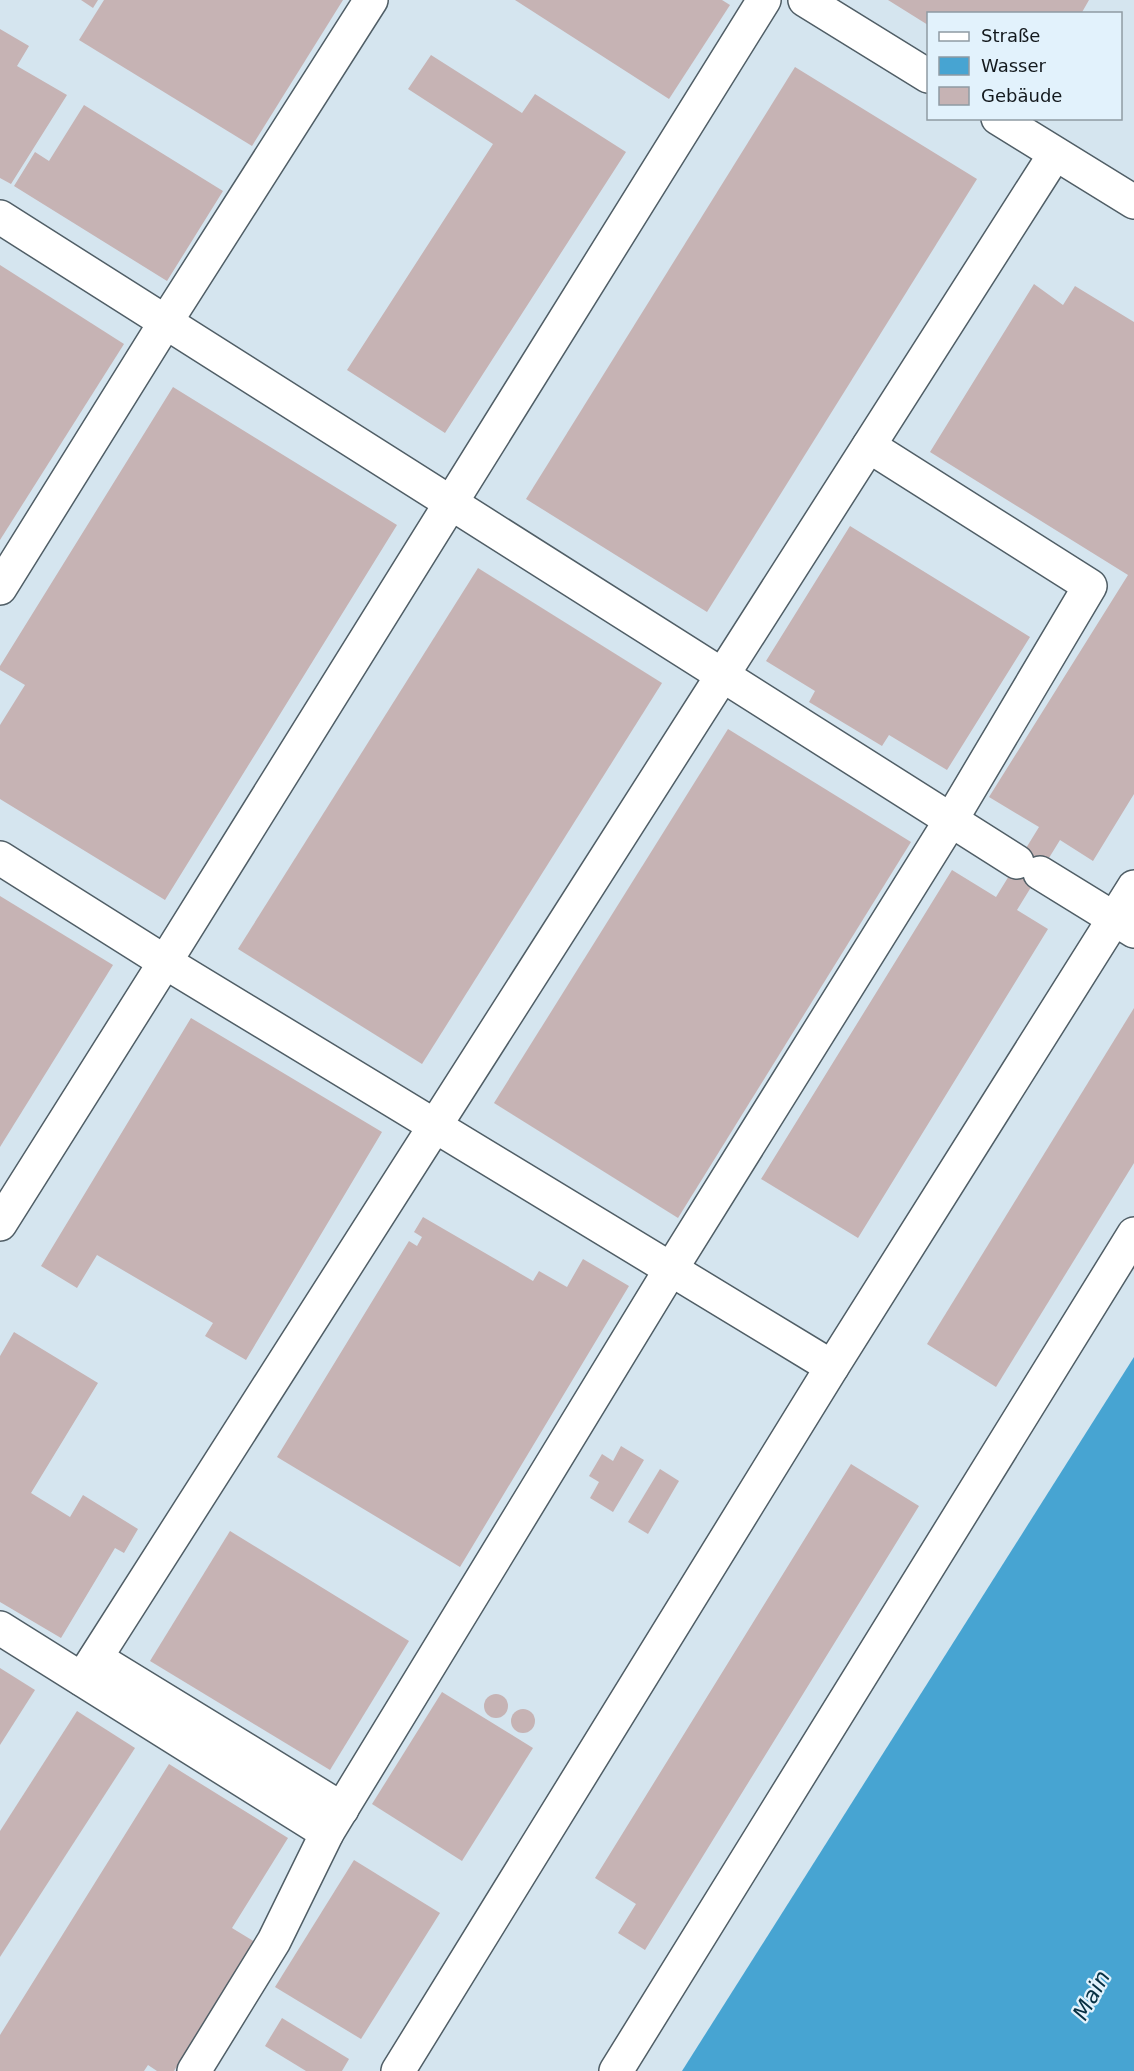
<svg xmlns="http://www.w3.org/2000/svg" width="1134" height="2071" font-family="'DejaVu Sans',sans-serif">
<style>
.water{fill:#47a4d2}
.building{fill:#c6b3b4}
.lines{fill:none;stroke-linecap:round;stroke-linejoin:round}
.minor-casing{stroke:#505e66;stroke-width:36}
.minor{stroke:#fff;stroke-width:33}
.labels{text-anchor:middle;stroke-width:4.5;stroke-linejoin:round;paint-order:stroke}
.water-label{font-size:22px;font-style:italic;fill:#052f42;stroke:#e2f2fc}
</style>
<rect width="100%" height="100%" fill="#d5e5ef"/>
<path class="water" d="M1134,1357V2071H682Z"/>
<g class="building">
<path d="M81,0H98L93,8Z"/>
<path d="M104,0H343L252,146L79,40Z"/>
<path d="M515,0H722L730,5L669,99Z"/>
<path d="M888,0H1089L1081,14H928V25Z"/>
<path d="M0,29L29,46L17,66L67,95L11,184L0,178Z"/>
<path d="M431,55L522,113L535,94L626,152L445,433L347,370L493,144L408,89Z"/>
<path d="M795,67L977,179L707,612L526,499Z"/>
<path d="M84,105L223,191L167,281L14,186L35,152L49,161Z"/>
<path d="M0,265L124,344L0,540Z"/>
<path d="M1034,284L1063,305L1075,286L1134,322V794L1093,861L1060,840L1017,910L1048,929L858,1238L761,1179L952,870L996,897L1039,827L989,797L1128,575L930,452Z"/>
<path d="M173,387L397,525L165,900L0,799V725L25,685L0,670V666Z"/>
<path d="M850,526L1030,637L947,770L889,735L882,746L809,702L815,691L766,661Z"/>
<path d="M478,568L662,683L422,1064L238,949Z"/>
<path d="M728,729L911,842L678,1218L494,1103Z"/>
<path d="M0,896L113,965L0,1147Z"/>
<path d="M1134,1008V1163L996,1387L927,1344Z"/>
<path d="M191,1018L382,1132L246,1360L205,1336L213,1323L97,1255L77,1288L41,1266Z"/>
<path d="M423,1217L533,1281L539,1271L567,1287L583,1259L629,1286L460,1567L277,1457L409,1241L417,1246L422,1237L414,1232Z"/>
<path d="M14,1332L98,1383L31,1493L70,1517L83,1495L138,1529L124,1553L115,1548L61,1638L0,1602V1356Z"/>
<path d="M621,1446L644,1460L613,1512L590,1498L599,1482L589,1476L602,1454L613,1461Z"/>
<path d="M851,1464L919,1506L645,1950L618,1933L636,1904L595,1878Z"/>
<path d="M660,1469L679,1481L648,1534L628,1522Z"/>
<path d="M230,1531L409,1641L330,1770L150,1661Z"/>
<path d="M0,1668L35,1690L0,1745Z"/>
<path d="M442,1692L533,1748L462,1861L372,1804Z"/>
<circle cx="496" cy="1706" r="12"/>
<circle cx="523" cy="1721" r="12"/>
<path d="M77,1711L135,1748L0,1957V1831Z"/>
<path d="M169,1764L288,1838L232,1928L255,1942L174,2071H157L148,2065L144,2071H0V2035Z"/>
<path d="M354,1860L440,1913L361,2039L275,1987Z"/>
<path d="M282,2018L349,2059L342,2071H306L265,2046Z"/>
</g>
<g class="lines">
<defs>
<g id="minor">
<path d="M805,0L928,76"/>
<path d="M998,118L1134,202"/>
<path d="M0,217L1017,862"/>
<path d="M0,588L165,323L371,0"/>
<path d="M0,858L165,962L832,1367"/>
<path d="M1040,873L1134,931"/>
<path d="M0,1224L165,962L764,0"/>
<path d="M0,1628L327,1833"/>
<path d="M96,1658L342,1809"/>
<path d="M82,1679L1055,154"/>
<path d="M194,2071L274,1941L327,1833L671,1269L951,820L1090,586L869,446"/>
<path d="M398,2071L832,1367L1134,887"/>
<path d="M616,2071L1134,1234"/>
</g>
</defs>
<use href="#minor" class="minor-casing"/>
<use href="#minor" class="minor"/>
</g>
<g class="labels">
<g class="water-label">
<text transform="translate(1091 1995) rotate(-61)" y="8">Main</text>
</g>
</g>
<rect x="927" y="12" width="195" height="108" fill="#e2f2fc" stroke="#8f9ba3" stroke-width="1.5"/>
<rect x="939" y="32" width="30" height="9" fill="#ffffff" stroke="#8f9ba3" stroke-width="1.5"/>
<text x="981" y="42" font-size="18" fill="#13191d">Straße</text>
<rect x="939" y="57" width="30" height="18" fill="#47a4d2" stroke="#8f9ba3" stroke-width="1.5"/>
<text x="981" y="72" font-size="18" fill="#13191d">Wasser</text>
<rect x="939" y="87" width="30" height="18" fill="#c6b3b4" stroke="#8f9ba3" stroke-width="1.5"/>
<text x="981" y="102" font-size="18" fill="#13191d">Gebäude</text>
</svg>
